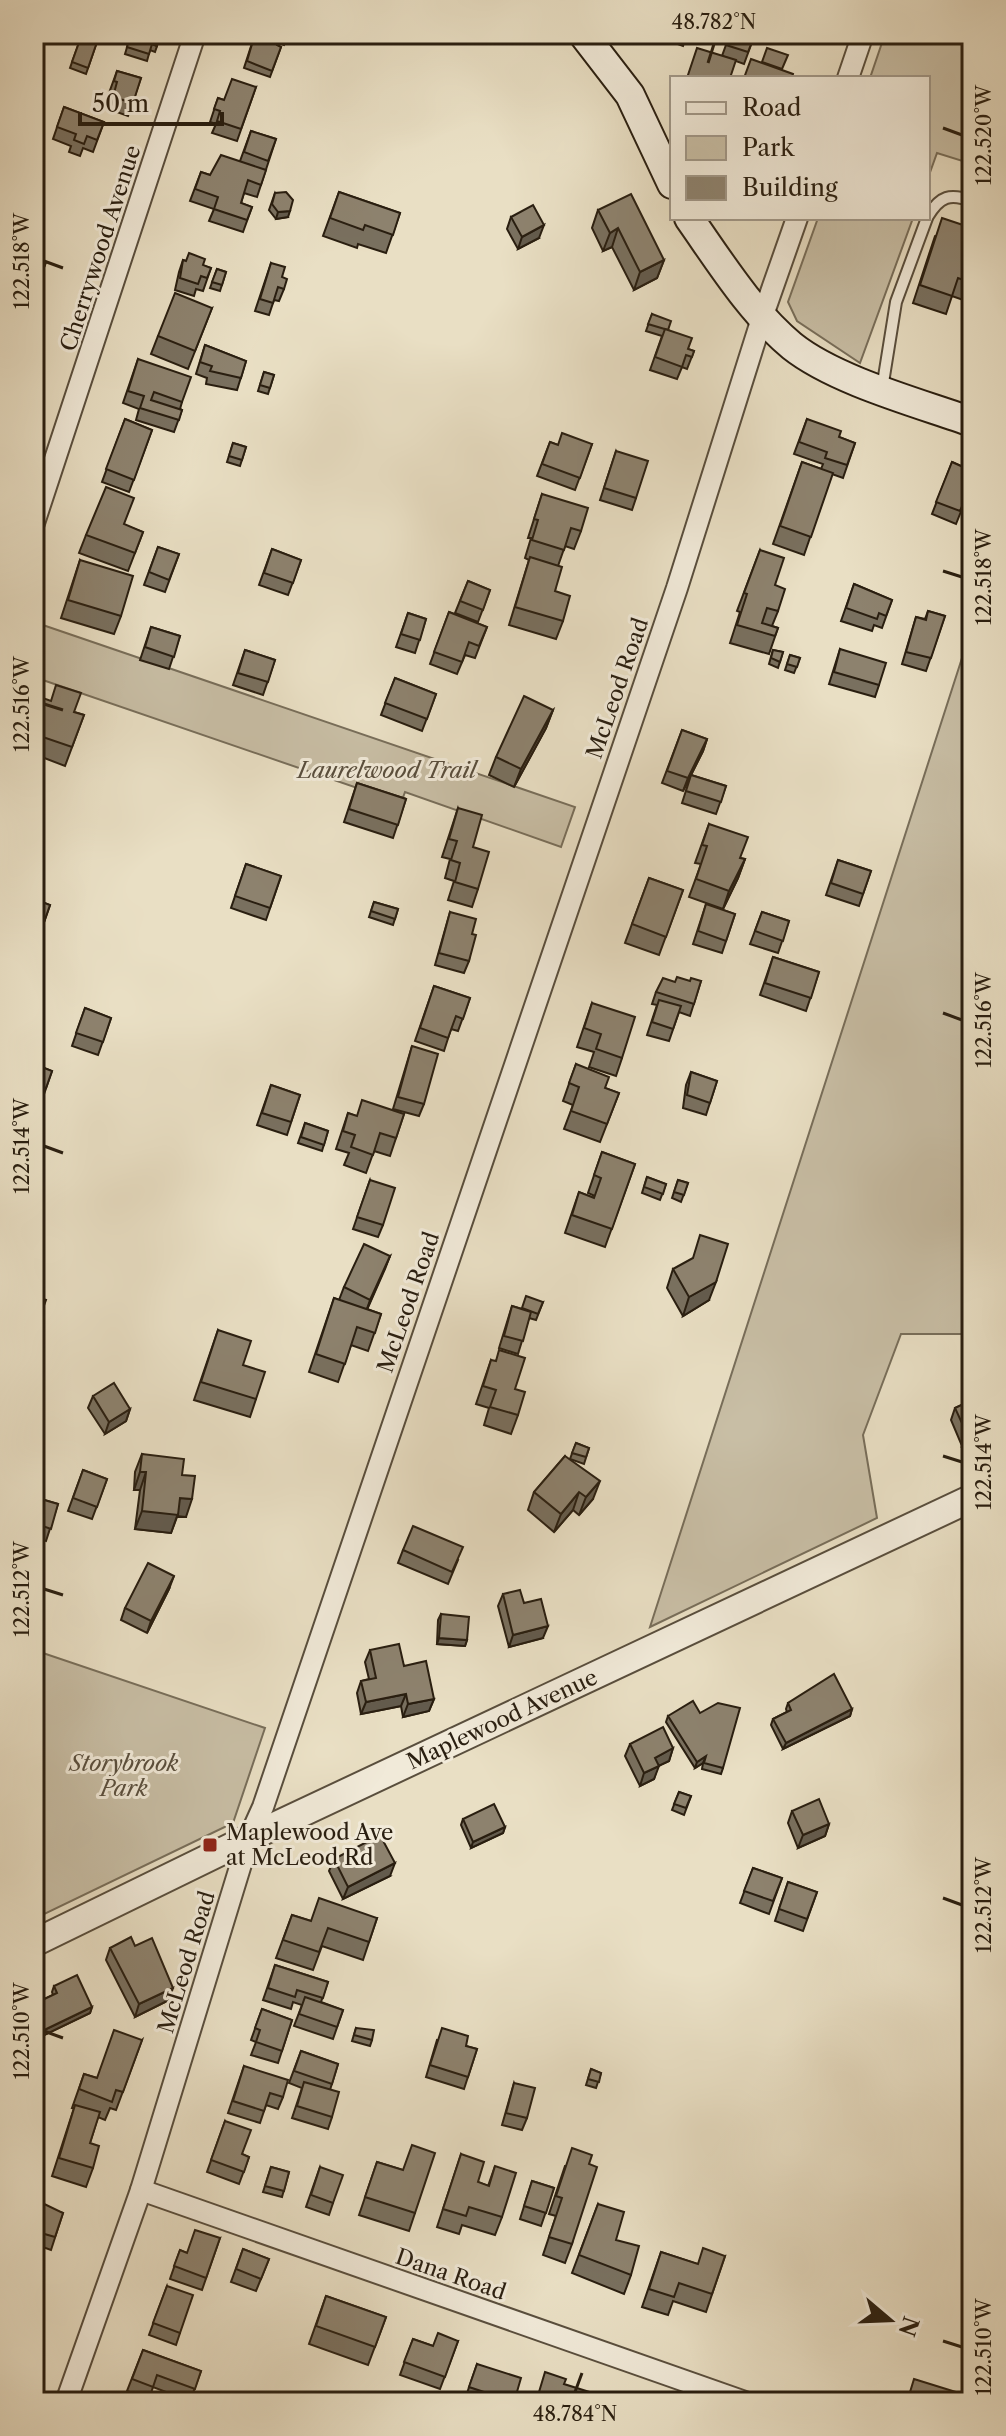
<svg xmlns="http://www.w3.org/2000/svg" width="1006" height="2436" font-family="'Libre Caslon Text',serif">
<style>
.green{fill:#c8bea5;stroke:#786e5a;stroke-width:2}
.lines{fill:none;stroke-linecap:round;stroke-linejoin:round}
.service-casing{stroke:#594e3d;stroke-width:14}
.minor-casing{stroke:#594e3d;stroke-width:24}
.tertiary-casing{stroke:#594e3d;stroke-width:30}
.secondary-casing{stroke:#291e10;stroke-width:32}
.service{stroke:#f1ead9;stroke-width:10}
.minor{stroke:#f1ead9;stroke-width:20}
.tertiary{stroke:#f1ead9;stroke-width:26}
.secondary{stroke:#f1ead9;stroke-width:28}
.wall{fill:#79705f;stroke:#291e10;stroke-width:2}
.shaded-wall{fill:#635b4d;stroke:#291e10;stroke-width:2}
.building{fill:#8d826e;stroke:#291e10;stroke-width:2}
.ticks{fill:none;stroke:#291e10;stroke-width:3}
.poi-dot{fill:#8f2418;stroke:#f1ead9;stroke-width:3}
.labels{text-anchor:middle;stroke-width:6;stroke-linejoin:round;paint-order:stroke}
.street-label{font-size:22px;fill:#291e10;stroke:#f1ead9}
.park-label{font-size:22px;font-style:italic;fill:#594e3d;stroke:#f1ead9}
.poi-label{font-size:22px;fill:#291e10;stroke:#f1ead9;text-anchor:start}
.neatline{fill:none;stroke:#291e10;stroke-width:3}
.ticks-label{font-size:20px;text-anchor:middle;fill:#291e10}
</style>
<rect width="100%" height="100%" fill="#e9dfc4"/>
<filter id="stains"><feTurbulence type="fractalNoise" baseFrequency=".0025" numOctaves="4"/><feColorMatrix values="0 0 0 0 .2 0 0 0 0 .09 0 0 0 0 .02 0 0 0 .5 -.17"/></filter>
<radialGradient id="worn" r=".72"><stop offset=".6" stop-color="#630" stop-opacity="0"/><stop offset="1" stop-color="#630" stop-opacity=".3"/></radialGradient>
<g class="green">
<path d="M885,34H972V164L937,153L928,178V78H870Z"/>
<path d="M818,218H913L860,363L797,321L788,302Z"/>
<path d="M34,622L575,807L561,847L405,792L401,803L34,677Z"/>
<path d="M972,627V1334H901L863,1435L877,1518L650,1627Z"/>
<path d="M34,1650L265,1728L233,1823L34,1919Z"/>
</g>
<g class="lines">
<defs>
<g id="service">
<path d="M928,216C940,196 950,193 972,201"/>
<path d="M882,389L896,302L927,218"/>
</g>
<g id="minor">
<path d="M848,78L863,34"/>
<path d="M34,523L195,34"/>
<path d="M141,2190L745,2402"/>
<path d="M66,2402L141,2190L249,1838L263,1807L677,588L763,315L797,218"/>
</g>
<path id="tertiary" d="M34,1943L249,1838L972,1498"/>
<g id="secondary">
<path d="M583,34L630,95L672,184"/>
<path d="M689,218C720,262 750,311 792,346C836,381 919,403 972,422"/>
</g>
</defs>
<use href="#service" class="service-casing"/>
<use href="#minor" class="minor-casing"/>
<use href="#tertiary" class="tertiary-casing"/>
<use href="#secondary" class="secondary-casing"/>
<use href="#service" class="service"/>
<use href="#minor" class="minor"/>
<use href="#tertiary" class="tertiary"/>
<use href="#secondary" class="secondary"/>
</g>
<g class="wall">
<path d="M131,34L157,46L155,52L150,50L147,61L125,54Z"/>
<path d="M255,34H288L284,45L278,43L277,45L281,47L270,77L244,68Z"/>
<path d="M659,34H687L683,46L658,37Z"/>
<path d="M730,34H755L744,64L722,56Z"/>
<path d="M81,37L97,42L86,74L70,68Z"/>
<path d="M117,71L141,78L128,116L108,109L113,95L109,93Z"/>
<path d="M256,87L237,141L212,133L216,124L210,122L218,98L224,100Z"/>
<path d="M64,107L104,122L93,152L83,148L80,156L69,152L71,146L53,139Z"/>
<path d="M251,131L276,139L257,197L244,193L241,203L252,207L243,232L209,221L214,209L190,201L201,172L210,175L240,161Z"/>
<path d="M339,192L400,213L386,253L358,244L357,248L323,236Z"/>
<path d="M275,193L288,217L276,219L269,210Z"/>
<path d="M598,210L664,260L657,278L634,290L612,247L603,251L592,228Z"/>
<path d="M511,217L539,238L518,249L507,229Z"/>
<path d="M972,228V303L952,296L946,314L913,303L935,236Z"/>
<path d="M34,249L40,259L46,262L34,295Z"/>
<path d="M183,260L211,268L203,291L196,289L194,296L175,290L179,272Z"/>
<path d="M271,263L282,277L284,289L279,301L274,300L269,315L255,311Z"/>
<path d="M217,269L226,272L220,291L210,288Z"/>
<path d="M212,308L188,369L151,354L158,336Z"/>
<path d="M652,314L688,349L694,351L687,369L682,367L677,379L650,370L662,336L646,331Z"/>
<path d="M205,345L246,361L237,390L206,384L207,378L196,374Z"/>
<path d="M138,359L182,402L180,409L182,410L174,432L136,420L139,409L123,403Z"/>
<path d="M264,372L274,375L268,394L258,391Z"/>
<path d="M125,419L152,430L129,492L102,482Z"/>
<path d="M807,419L839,437L855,443L843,478L832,474L804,555L773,544L802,462L821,469L823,464L794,454Z"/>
<path d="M550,442L558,445L592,444L575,490L537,476Z"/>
<path d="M233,443L246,447L240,466L227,462Z"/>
<path d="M616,451L636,498L632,510L600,500Z"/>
<path d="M952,462L972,471V505L969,512L962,509L956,524L932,514Z"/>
<path d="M542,494L581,531L574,549L565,546L558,566L555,591L563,621L556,639L509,625L529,560L525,558L531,538H528Z"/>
<path d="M124,525L143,532L128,571L79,553L86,535Z"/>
<path d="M158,547L179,554L165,592L144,585Z"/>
<path d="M272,549L301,560L288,595L259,585Z"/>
<path d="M760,550L775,585L778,611L772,626L778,628L769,654L730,643L740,612L737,611Z"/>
<path d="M80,560L121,616L114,634L61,618Z"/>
<path d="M468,581L490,590L478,622L455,613Z"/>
<path d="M854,584L892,600L882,628L874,625L872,631L841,621Z"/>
<path d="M928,611L945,616L926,671L902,664L916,617L925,619Z"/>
<path d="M449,612L487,627L475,658L465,655L457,674L430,664Z"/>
<path d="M408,613L426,619L415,653L396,647Z"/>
<path d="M151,627L180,636L169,669L140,660Z"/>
<path d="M840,649L879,685L875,697L829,684Z"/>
<path d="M245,650L275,660L263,695L233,685Z"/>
<path d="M773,650L783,652L778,668L769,664Z"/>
<path d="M790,655L800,658L794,673L785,670Z"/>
<path d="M395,678L436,694L422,731L381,715Z"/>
<path d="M553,710L546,728L514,787L489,775L496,757Z"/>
<path d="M74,712L84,715L65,766L34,754V714Z"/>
<path d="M682,730L707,739L703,751L683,791L662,783Z"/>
<path d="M691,775L726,786L716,814L682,803Z"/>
<path d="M357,783L406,799L393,838L344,822Z"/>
<path d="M458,808L473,847L478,889L472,907L448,900L454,881L445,878L450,859L442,857Z"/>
<path d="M709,824L740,858L745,859L738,878L723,909L689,897L701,864L695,863Z"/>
<path d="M838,860L871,871L859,906L826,895Z"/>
<path d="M246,864L281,876L266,920L231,908Z"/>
<path d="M649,878L683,890L659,955L625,943Z"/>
<path d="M34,899L50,905L40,934L34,932Z"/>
<path d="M374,902L398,909L393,925L369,917Z"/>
<path d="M706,904L735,914L722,953L693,944Z"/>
<path d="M450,912L472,934L469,961L464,973L435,965Z"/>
<path d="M762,912L789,921L778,953L750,944Z"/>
<path d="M773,957L819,972L806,1011L760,995Z"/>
<path d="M701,981L690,1016L679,1012L669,1041L647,1035L657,1005L652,1004L656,992L675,982Z"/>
<path d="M434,986L470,998L458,1031L451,1029L444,1051L415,1041Z"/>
<path d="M592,1003L622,1058L616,1076L589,1067L594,1052L577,1047Z"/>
<path d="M85,1008L111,1018L98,1055L72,1046Z"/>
<path d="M412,1046L424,1104L419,1116L393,1109Z"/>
<path d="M34,1064L52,1071L42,1100L34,1097Z"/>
<path d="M576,1064L605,1088L619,1093L600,1142L564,1129L573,1105L563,1101Z"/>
<path d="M691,1072L717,1081L706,1115L683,1108L686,1085Z"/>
<path d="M271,1085L300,1095L287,1135L257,1125Z"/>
<path d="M348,1113L356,1116L404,1114L390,1156L374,1151L366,1173L344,1165L349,1153L336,1149Z"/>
<path d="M305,1123L328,1131L322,1151L298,1143Z"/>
<path d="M602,1152L635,1164L605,1247L565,1233L579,1192L594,1198L595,1196L588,1193Z"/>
<path d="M647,1177L666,1184L660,1200L642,1193Z"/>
<path d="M370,1180L383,1225L378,1237L353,1229Z"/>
<path d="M678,1180L688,1183L681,1202L672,1198Z"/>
<path d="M390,1256L367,1309L381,1314L368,1351L351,1345L338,1382L309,1372L334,1298L339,1300L344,1287Z"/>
<path d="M673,1269L709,1300L683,1316L667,1288Z"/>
<path d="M543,1302L536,1320L529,1318L518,1354L499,1348L512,1306L522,1309Z"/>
<path d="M218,1330L243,1365L256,1399L250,1417L194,1400Z"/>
<path d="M491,1360L515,1389L518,1415L511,1434L484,1425L489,1408L476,1404Z"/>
<path d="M93,1396L130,1409L126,1421L105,1434L88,1408Z"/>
<path d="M972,1400V1442L962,1446L951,1420L955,1408Z"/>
<path d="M576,1443L589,1448L584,1464L570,1459Z"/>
<path d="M142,1454L182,1475L186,1517H177L171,1533L135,1529L140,1490H134L135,1472Z"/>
<path d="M565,1456L593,1499L579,1515L573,1510L554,1532L528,1510L534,1492Z"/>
<path d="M83,1470L107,1479L92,1519L68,1511Z"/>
<path d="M34,1497L58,1504L46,1541L34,1537Z"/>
<path d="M403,1550L458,1560L448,1584L398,1563Z"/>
<path d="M169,1589L147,1633L121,1620L125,1608Z"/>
<path d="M503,1594L524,1603L543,1638L509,1647L498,1606Z"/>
<path d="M441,1614L467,1640L465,1646L437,1644L438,1620Z"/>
<path d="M370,1650L404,1666L434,1699L429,1711L403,1717L401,1706L361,1714L357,1693L361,1681L369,1679L365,1662Z"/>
<path d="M788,1703L852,1709L850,1716L783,1749L771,1725L773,1719L787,1712L786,1709Z"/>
<path d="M668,1716L723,1768L721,1774L702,1769L703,1763L695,1768L666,1722Z"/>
<path d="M630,1744L673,1748L669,1761L658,1766L654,1779L640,1786L625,1756Z"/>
<path d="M679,1792L691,1796L684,1815L672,1810Z"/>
<path d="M792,1811L829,1824L825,1836L798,1848L788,1823Z"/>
<path d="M463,1819L505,1827L503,1833L471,1848L461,1825Z"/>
<path d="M334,1859L390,1876L343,1899L329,1871Z"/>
<path d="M753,1868L782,1878L769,1914L740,1903Z"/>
<path d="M788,1882L817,1892L803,1931L775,1921Z"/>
<path d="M292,1915L311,1921L377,1918L363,1960L322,1946L313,1970L276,1958Z"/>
<path d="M135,1946L169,2000L135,2017L106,1960L110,1948Z"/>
<path d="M275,1965L328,1982L321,2002L343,2010L333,2039L294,2026L302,2005L293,2002L291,2009L263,2000Z"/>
<path d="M54,1986L92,2007L90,2013L36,2039L34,2035V2004L53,1995L52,1992Z"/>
<path d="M262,2009L292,2020L278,2063L251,2055L256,2042L251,2040Z"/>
<path d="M356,2028L372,2040L370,2046L352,2041Z"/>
<path d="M142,2040L116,2110L110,2108L105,2120L98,2117L90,2143L93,2168L86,2187L52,2176L74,2108H72L84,2074L97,2078Z"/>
<path d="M437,2040L466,2046L477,2049L464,2089L426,2077Z"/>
<path d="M301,2051L338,2064L330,2090L332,2117L328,2129L292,2118L302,2088L289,2083Z"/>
<path d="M244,2066L283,2097L278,2109L266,2105L260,2123L228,2113Z"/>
<path d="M591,2069L601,2073L596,2088L586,2085Z"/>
<path d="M514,2083L527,2118L522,2130L502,2125Z"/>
<path d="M225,2121L242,2154L249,2157L239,2184L207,2172Z"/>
<path d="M461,2154L478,2182L488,2186L495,2166L502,2217L495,2235L462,2225L459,2234L437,2227Z"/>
<path d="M377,2162L403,2170L415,2213L409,2231L359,2215Z"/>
<path d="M589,2164L572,2244L565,2263L543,2255L556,2216L549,2214L565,2166Z"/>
<path d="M271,2167L289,2172L282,2197L263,2192Z"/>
<path d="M320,2167L333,2203L329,2215L306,2207Z"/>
<path d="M532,2181L554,2188L541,2226L520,2219Z"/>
<path d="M34,2204L63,2213L51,2250L34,2244Z"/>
<path d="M598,2204L616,2240L631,2275L624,2294L572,2273Z"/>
<path d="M220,2238L202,2290L170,2279L180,2250L187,2253Z"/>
<path d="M243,2249L269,2259L256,2291L231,2282Z"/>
<path d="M661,2252L697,2264L725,2256L706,2312L673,2301L668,2315L642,2307Z"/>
<path d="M167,2286L180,2333L176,2345L149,2335Z"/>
<path d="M326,2296L386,2317L368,2365L309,2344Z"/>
<path d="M413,2339L433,2346L458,2341L440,2389L400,2375Z"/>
<path d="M143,2350L201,2371L190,2401L153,2387L149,2399L127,2391Z"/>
<path d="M477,2364L514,2402H473L465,2399Z"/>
</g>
<g class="shaded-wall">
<path d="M290,211L288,217L276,219L278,212Z"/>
<path d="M544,225L539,238L518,249L522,237Z"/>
<path d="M618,228L612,247L603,251L610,233Z"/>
<path d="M664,260L657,278L634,290L640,272Z"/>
<path d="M553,710L546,728L514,787L521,769Z"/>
<path d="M707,739L703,751L683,791L688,778Z"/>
<path d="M745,859L738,878L723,909L729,891Z"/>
<path d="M390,1256L385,1269L366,1312L370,1300Z"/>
<path d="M716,1282L709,1300L683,1316L689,1297Z"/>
<path d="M130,1409L126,1421L105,1434L109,1422Z"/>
<path d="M972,1431V1442L962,1446L967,1434Z"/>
<path d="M140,1472H146L140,1490H134Z"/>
<path d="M600,1481L593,1499L579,1515L586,1497Z"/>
<path d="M579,1492L573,1510L554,1532L561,1514Z"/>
<path d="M180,1498L192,1499L186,1517L177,1516L171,1533L135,1529L142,1511Z"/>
<path d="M174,1576L169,1589L147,1633L151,1621Z"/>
<path d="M548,1626L543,1638L509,1647L513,1635Z"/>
<path d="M439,1638L467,1640L465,1646L437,1644Z"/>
<path d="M406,1694L401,1706L361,1714L366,1702Z"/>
<path d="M434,1699L429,1711L403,1717L408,1704Z"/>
<path d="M852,1709L850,1716L783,1749L786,1743Z"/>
<path d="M673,1748L669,1761L650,1770L655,1758Z"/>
<path d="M706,1756L703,1763L695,1768L697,1762Z"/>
<path d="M659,1766L654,1779L640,1786L644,1773Z"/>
<path d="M829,1824L825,1836L798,1848L803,1835Z"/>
<path d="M505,1827L503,1833L471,1848L473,1842Z"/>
<path d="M395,1863L390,1876L343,1899L348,1887Z"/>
<path d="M173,1988L169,2000L135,2017L139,2004Z"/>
<path d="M92,2007L90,2013L36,2039L38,2033Z"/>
</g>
<g class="building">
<path d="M131,34H159L157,46L152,44L149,54L127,47Z"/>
<path d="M255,34H288L286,38L280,36L277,45L281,47L272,71L247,61Z"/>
<path d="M730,34H755L748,52L726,45Z"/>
<path d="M81,37L97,42L88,68L72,62Z"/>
<path d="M697,48L736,60L730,78H687Z"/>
<path d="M767,48L788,55L782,69L762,62Z"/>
<path d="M751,59L793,74L792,78H744Z"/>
<path d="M117,71L141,78L133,103L113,97L117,82L114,81Z"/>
<path d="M232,79L256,87L241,129L217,121L220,111L214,109L218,98L224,100Z"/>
<path d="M64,107L104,122L97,140L87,136L84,144L74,140L76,134L57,127Z"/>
<path d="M251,131L276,139L268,161L244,152Z"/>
<path d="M221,155L266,170L261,185L248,180L241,203L252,207L247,220L214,209L218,197L195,189L201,172L210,175Z"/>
<path d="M286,192L293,200L290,211L278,212L272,204L275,193Z"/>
<path d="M339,192L400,213L393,235L365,225L363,230L330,218Z"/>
<path d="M631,194L664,260L640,272L618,228L610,233L598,210Z"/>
<path d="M533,205L544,225L522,237L511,217Z"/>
<path d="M942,218L972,228V283L958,278L952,296L920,285Z"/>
<path d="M34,249L42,252L40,259L46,262L40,278L34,276Z"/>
<path d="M189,253L205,259L203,265L211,268L207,278L201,276L198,284L180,278L183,260L186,261Z"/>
<path d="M271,263L285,267L282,277L287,279L284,289L278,287L273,303L260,299Z"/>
<path d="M217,269L226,272L222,285L212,282Z"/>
<path d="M175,293L212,308L195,351L158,336Z"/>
<path d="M652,314L671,321L668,330L648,324Z"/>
<path d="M665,329L692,338L688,349L694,351L692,357L686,355L682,367L655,357Z"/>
<path d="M205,345L246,361L241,378L210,371L212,366L200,362Z"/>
<path d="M138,359L191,377L182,402L154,392L151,400L182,410L179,420L140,408L144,396L128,391Z"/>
<path d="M264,372L274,375L270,388L260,385Z"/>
<path d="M125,419L152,430L134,480L106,469Z"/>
<path d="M807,419L841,431L839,437L855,443L847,465L825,458L827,452L799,442Z"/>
<path d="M562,433L592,444L580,478L542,464L550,442L558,445Z"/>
<path d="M233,443L246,447L242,460L229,456Z"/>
<path d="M616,451L648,461L636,498L604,488Z"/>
<path d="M802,462L833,473L811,537L780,526Z"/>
<path d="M952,462L972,471V499L966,497L960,511L936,502Z"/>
<path d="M106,487L134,498L124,524L143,532L135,553L86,535Z"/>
<path d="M542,494L588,508L581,531L571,528L564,550L532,540L538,520L534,519Z"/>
<path d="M158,547L179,554L169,580L149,572Z"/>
<path d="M272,549L301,560L293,583L264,573Z"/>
<path d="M760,550L784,558L775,585L785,589L778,611L767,608L762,623L778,628L775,636L737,625L747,594L744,593Z"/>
<path d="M530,557L562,567L555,591L570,596L563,621L515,607Z"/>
<path d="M80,560L133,576L121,616L68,600Z"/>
<path d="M468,581L490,590L483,610L460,601Z"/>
<path d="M854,584L892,600L886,616L879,613L877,619L846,608Z"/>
<path d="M928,611L945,616L931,658L906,652L916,617L926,620Z"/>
<path d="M449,612L487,627L479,646L469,642L462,662L434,652Z"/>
<path d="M408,613L426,619L420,640L401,634Z"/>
<path d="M151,627L180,636L174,657L145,647Z"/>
<path d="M840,649L886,663L879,685L834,672Z"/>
<path d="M245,650L275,660L268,682L238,673Z"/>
<path d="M773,650L783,652L780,662L771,658Z"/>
<path d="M790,655L800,658L797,667L787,664Z"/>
<path d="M395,678L436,694L427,719L385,703Z"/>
<path d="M56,685L81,693L74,712L84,715L72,747L34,734V715L40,697L51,701Z"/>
<path d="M524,696L553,710L521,769L496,757Z"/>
<path d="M682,730L707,739L688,778L667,771Z"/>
<path d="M691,775L726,786L721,802L686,791Z"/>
<path d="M357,783L406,799L398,825L349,809Z"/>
<path d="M458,808L482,815L473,847L489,852L478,889L455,882L460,863L451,860L457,841L449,839Z"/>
<path d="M709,824L748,837L740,858L745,859L729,891L696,879L707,846L702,845Z"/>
<path d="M838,860L871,871L863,894L831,883Z"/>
<path d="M246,864L281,876L270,908L235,896Z"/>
<path d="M649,878L683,890L666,937L632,924Z"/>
<path d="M34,899L50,905L44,922L34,919Z"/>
<path d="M374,902L398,909L395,919L371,911Z"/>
<path d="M706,904L735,914L726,941L698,931Z"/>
<path d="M450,912L476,919L472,934L476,935L469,961L439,953Z"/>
<path d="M762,912L789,921L783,941L755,931Z"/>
<path d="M773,957L819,972L811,998L765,983Z"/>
<path d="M677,977L690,981L691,978L701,981L694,1004L656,992L663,978L675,982Z"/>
<path d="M434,986L470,998L463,1019L456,1016L448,1038L420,1028Z"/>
<path d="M659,1000L681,1006L673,1029L652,1022Z"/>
<path d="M592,1003L635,1017L622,1058L596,1049L601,1034L584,1028Z"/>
<path d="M85,1008L111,1018L103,1042L76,1033Z"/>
<path d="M412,1046L438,1054L424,1104L398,1097Z"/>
<path d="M34,1064L52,1071L46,1088L34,1084Z"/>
<path d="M576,1064L609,1077L605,1088L619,1093L607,1124L571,1111L579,1087L569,1083Z"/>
<path d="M691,1072L717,1081L710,1103L687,1095Z"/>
<path d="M271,1085L300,1095L291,1122L262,1113Z"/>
<path d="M362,1100L404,1114L396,1138L380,1133L373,1155L351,1147L355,1135L343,1131L348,1113L357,1116Z"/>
<path d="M305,1123L328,1131L324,1145L301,1137Z"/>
<path d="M602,1152L635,1164L612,1229L572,1215L579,1192L594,1198L601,1178L594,1175Z"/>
<path d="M647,1177L666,1184L663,1194L644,1187Z"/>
<path d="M370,1180L395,1188L383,1225L357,1217Z"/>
<path d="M678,1180L688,1183L684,1195L674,1192Z"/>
<path d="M700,1235L728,1244L716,1282L689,1297L673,1269L693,1258Z"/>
<path d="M364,1244L390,1256L370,1300L344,1287Z"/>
<path d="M34,1296L46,1300L36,1328L34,1327Z"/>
<path d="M526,1296L543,1302L538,1314L522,1308Z"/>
<path d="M334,1298L381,1314L375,1333L357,1327L345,1364L316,1354Z"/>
<path d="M512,1306L531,1312L523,1341L504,1336Z"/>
<path d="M218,1330L251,1341L243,1365L265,1372L256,1399L201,1382Z"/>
<path d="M499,1350L525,1358L515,1389L525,1392L518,1415L490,1407L496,1390L483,1386L491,1360L496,1361Z"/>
<path d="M114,1383L130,1409L109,1422L93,1396Z"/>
<path d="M972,1400V1431L967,1434L955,1408Z"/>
<path d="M576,1443L589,1448L586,1457L572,1453Z"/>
<path d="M142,1454L184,1459L182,1475L195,1476L192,1499L180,1498L178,1515L142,1511L146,1472H140Z"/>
<path d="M565,1456L600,1481L586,1497L579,1492L561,1514L534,1492Z"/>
<path d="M83,1470L107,1479L97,1507L73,1498Z"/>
<path d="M34,1497L58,1504L51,1529L34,1523Z"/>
<path d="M413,1526L463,1547L452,1572L403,1550Z"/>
<path d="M148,1563L174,1576L151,1621L125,1608Z"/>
<path d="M520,1590L524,1603L541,1599L548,1626L513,1635L503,1594Z"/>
<path d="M441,1614L469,1617L467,1640L439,1638Z"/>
<path d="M399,1644L404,1666L426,1661L434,1699L408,1704L406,1694L366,1702L361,1681L376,1678L370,1650Z"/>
<path d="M834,1674L852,1709L786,1743L773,1719L791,1710L788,1703Z"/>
<path d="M693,1701L700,1713L718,1703L740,1708L723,1768L704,1763L706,1756L697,1762L668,1716Z"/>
<path d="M663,1727L673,1748L655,1758L659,1766L644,1773L630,1744Z"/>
<path d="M679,1792L691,1796L686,1808L674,1804Z"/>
<path d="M819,1799L829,1824L803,1835L792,1811Z"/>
<path d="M494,1804L505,1827L473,1842L463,1819Z"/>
<path d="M380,1835L395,1863L348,1887L334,1859Z"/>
<path d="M753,1868L782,1878L773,1901L744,1891Z"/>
<path d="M788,1882L817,1892L807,1919L779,1909Z"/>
<path d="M319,1898L377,1918L369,1942L328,1928L319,1952L283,1940L292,1915L311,1921Z"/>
<path d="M131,1937L135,1946L152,1938L173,1988L139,2004L110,1948Z"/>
<path d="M275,1965L328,1982L323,1998L297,1990L295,1997L268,1988Z"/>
<path d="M77,1975L92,2007L38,2033L34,2024V2004L57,1993L54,1986Z"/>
<path d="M305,1997L343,2010L337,2027L299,2014Z"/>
<path d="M262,2009L292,2020L282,2051L256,2042L260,2030L255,2028Z"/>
<path d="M356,2028L374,2030L372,2040L354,2035Z"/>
<path d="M442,2028L468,2036L466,2046L477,2049L468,2077L430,2065Z"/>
<path d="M114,2030L142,2040L123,2092L116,2090L112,2102L79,2089L84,2074L97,2078Z"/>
<path d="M301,2051L338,2064L332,2084L294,2071Z"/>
<path d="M244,2066L288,2080L283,2097L270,2093L264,2111L233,2101Z"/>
<path d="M591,2069L601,2073L599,2082L588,2079Z"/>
<path d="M304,2082L339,2092L332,2117L297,2106Z"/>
<path d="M514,2083L535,2088L527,2118L506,2113Z"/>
<path d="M75,2105L100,2112L90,2143L99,2146L93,2168L59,2158Z"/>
<path d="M225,2121L251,2130L242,2154L249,2157L244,2172L211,2160Z"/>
<path d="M412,2145L435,2153L415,2213L365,2197L377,2162L403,2170Z"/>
<path d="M572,2148L592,2155L589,2164L597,2167L572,2244L549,2237L562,2198L556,2196Z"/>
<path d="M461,2154L484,2162L478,2182L489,2186L495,2166L516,2173L502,2217L469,2207L466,2216L443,2209Z"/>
<path d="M271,2167L289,2172L284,2191L265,2186Z"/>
<path d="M320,2167L343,2175L333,2203L311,2195Z"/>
<path d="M532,2181L554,2188L546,2213L524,2206Z"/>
<path d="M36,2200L63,2213L55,2237L34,2231V2205Z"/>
<path d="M598,2204L624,2212L616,2240L639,2246L631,2275L579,2255Z"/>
<path d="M195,2230L220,2238L206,2278L174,2266L180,2250L187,2253Z"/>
<path d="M703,2248L725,2256L712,2294L679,2283L674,2297L649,2289L661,2252L698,2264Z"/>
<path d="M243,2249L269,2259L261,2279L236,2269Z"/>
<path d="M34,2270L42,2273L34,2295Z"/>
<path d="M167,2286L193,2295L180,2333L153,2323Z"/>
<path d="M326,2296L386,2317L375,2347L316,2326Z"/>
<path d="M438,2333L458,2341L445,2377L404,2362L413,2339L433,2346Z"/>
<path d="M143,2350L201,2371L195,2389L157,2375L153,2387L132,2379Z"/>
<path d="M477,2364L521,2378L514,2402L469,2387Z"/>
<path d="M545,2372L566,2379L564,2384L599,2395L597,2402H536Z"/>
<path d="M914,2379L972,2397V2402H907Z"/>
<path d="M127,2396L144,2402H125Z"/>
</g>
<path class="ticks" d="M708,63L714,44M943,128L962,135M44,261L63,268M943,571L962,577M44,704L63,710M943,1013L962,1020M44,1146L63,1153M943,1456L962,1462M44,1589L63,1595M943,1898L962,1905M44,2031L63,2038M943,2341L962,2347M575,2392L582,2373"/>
<rect class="poi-dot" x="202" y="1837" width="16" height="16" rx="4"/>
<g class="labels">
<g class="street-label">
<text transform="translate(100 248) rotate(-72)" y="8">Cherrywood Avenue</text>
<text transform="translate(617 688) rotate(-71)" y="8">McLeod Road</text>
<text transform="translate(408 1302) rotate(-71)" y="8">McLeod Road</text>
<text transform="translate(502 1719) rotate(-25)" y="8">Maplewood Avenue</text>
<text transform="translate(186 1962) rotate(-73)" y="8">McLeod Road</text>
<text transform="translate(451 2274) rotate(19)" y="8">Dana Road</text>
</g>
<g class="park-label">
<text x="387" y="778">Laurelwood Trail</text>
<text x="124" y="1771">Storybrook<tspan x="124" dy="25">Park</tspan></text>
</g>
<g class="poi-label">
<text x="226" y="1840">Maplewood Ave<tspan x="226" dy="25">at McLeod Rd</tspan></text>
</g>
</g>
<rect width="1006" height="2436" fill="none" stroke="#e9dfc4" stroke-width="88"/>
<rect x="670" y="76" width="260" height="144" fill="#f1ead9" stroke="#a19889" stroke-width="2"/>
<rect x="686" y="102" width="40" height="12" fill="#f1ead9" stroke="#a19889" stroke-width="2"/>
<text x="742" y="116" font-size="24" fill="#291e10">Road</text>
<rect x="686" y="136" width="40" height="24" fill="#c8bea5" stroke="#a19889" stroke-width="2"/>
<text x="742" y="156" font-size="24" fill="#291e10">Park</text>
<rect x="686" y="176" width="40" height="24" fill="#8d826e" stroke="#a19889" stroke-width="2"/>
<text x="742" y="196" font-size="24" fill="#291e10">Building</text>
<g transform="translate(890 2320) rotate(109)" stroke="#f1ead9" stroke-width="6" paint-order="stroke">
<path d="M0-6L14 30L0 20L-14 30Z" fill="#291e10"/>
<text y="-12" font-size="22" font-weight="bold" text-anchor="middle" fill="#291e10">N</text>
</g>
<path d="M80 112v12h142v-12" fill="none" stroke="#291e10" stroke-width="4"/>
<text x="92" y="112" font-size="24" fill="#291e10" stroke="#f1ead9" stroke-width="6" paint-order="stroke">50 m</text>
<rect x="44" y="44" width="918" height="2348" class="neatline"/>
<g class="ticks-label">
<text x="714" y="29">48.782°N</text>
<text transform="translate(984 135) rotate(-90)" y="7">122.520°W</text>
<text transform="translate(22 261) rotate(-90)" y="7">122.518°W</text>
<text transform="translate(984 577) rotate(-90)" y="7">122.518°W</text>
<text transform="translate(22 704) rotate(-90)" y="7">122.516°W</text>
<text transform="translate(984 1020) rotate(-90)" y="7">122.516°W</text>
<text transform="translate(22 1146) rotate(-90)" y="7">122.514°W</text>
<text transform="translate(984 1462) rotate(-90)" y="7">122.514°W</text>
<text transform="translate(22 1589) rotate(-90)" y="7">122.512°W</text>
<text transform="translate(984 1905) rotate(-90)" y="7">122.512°W</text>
<text transform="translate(22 2031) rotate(-90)" y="7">122.510°W</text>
<text transform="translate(984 2347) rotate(-90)" y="7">122.510°W</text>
<text x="575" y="2421">48.784°N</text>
</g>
<rect width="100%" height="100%" filter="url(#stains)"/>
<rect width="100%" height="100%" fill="url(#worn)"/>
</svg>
